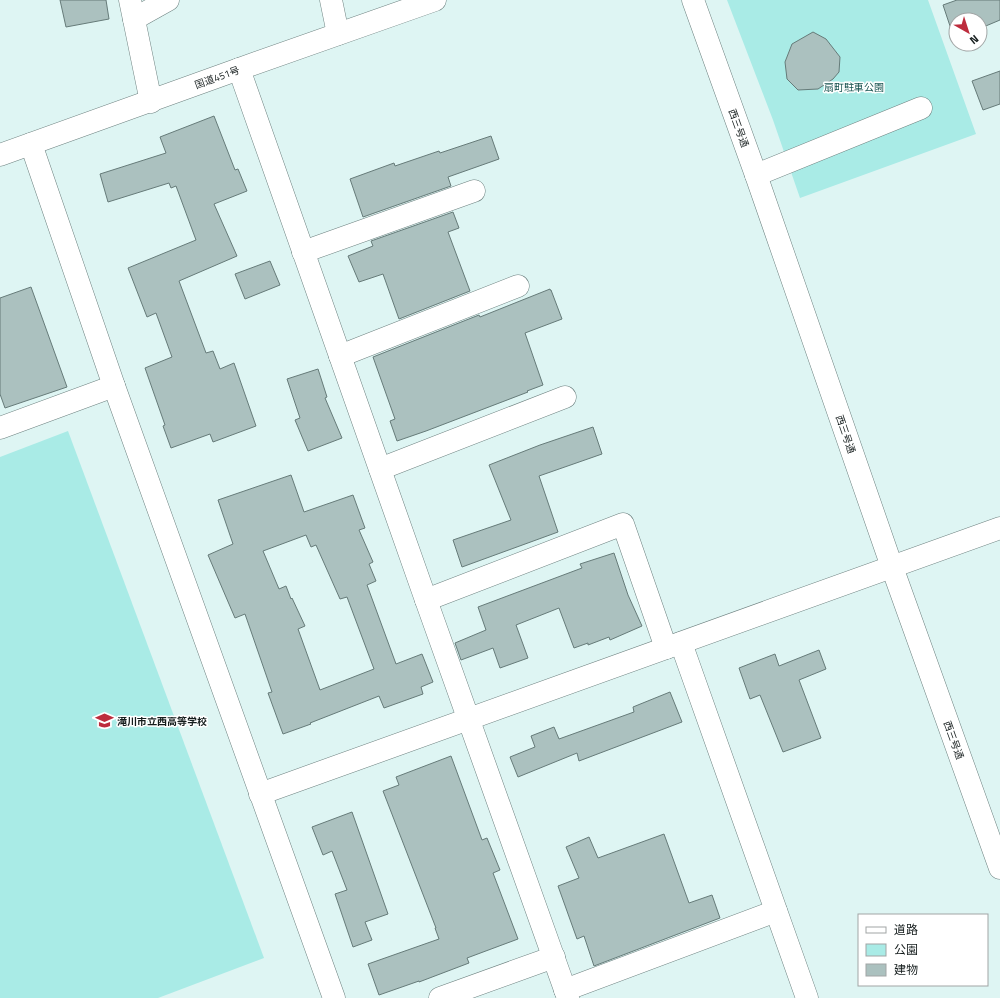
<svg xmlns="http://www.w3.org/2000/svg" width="1000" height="998" font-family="'Titillium Web','Noto Sans JP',sans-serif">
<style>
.green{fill:#a9ebe6}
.building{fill:#abc1bf;stroke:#667b79;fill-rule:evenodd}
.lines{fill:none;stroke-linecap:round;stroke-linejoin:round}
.minor-casing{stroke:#6e8280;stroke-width:23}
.highway-casing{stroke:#6e8280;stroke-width:23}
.minor{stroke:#fff;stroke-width:22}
.highway{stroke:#fff;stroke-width:22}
.labels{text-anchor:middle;stroke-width:3;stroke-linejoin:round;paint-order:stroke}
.street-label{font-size:10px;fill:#151d1d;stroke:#fff}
.park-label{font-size:10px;fill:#14504d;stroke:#fff}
.poi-label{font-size:10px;font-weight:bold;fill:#151d1d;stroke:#fff;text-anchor:start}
</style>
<rect width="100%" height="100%" fill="#def5f3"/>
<g class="green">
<path d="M727,0H928L976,134L800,198L773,120Z"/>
<path d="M68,431L264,958L158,998H0V457Z"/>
</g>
<g class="building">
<path d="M60,0H106L109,19L66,27Z"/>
<path d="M957,0H1000V20L981,28L982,31L980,32V20H956V40L955,41L943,5Z"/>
<path d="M813,32L826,39L840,57L839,72L833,79L818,89L798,90L787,79L785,62L792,44Z"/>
<path d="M1000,71V104L983,110L972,81Z"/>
<path d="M214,116L235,170L238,169L247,191L214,204L237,256L179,281L206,353L213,351L220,369L234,363L256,426L213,442L210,434L171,448L163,426L165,425L145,368L172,357L156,313L147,317L128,268L196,240L176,186L171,188L169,183L108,202L100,174L166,153L160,137Z"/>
<path d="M491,136L499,159L448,177L451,186L363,217L350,179L394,163L395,166L439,151L440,153Z"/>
<path d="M453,212L459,228L448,232L470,291L399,319L383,274L359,282L348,256L373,246L371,241Z"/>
<path d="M270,261L280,285L245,299L235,274Z"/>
<path d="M31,287L67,387L5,408L0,394V298Z"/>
<path d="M550,289V290H551L562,319L525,333L543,385L527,391L528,392L426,431L397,441L390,421L395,419L373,357L479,315L480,317Z"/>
<path d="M318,369L327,397L325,398L342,438L308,451L295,420L300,418L287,379Z"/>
<path d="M593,427L602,454L539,476L558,532L462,567L453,540L511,520L489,465L540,445Z"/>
<path d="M291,475L304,512L353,495L365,528L359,530L373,562L369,564L376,581L367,585L396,664L422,654L433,682L421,687L423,694L384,708L379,696L310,723L311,724L283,734L268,693L272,692L245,614L235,618L208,555L233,544L218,500ZM306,535L311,547L316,545L340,599L347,597L374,669L320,690L298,629L305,626L292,598L291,599L286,586L279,589L263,551Z"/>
<path d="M614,553L628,595L642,626L610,640L609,637L588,645V643L574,648L559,608L516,625L528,658L500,668L493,648L461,660L455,643L486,630L478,607L582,568L580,564Z"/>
<path d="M819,650L826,669L799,680L821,738L783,752L760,695L750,699L739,668L775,654L779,666Z"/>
<path d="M670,692L682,722L579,761L577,753L518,777L510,757L535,747L531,736L554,727L559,739L634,712L633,707Z"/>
<path d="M451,756L482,840L487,838L500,870L493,873L518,939L467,958L469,963L419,982V981L379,995L368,964L439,939L435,928H436L383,791L399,785L396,777Z"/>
<path d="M352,812L388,914L365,922L372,940L353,947L335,894L347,890L332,851L323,855L312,827Z"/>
<path d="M664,834L689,903L712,895L720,918L594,966L584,936L577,939L558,886L579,878L566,847L589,837L598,858Z"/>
</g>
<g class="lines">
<defs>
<g id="minor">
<path d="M130,0L151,102"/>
<path d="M331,0L338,34"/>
<path d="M693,0L756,175L892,567L1000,868"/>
<path d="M134,19L168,0"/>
<path d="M239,69L426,600L568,998"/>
<path d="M31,144L114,386L334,998"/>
<path d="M756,175L921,108"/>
<path d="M303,252L474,191"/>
<path d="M340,356L518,286"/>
<path d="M0,428L114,386"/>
<path d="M380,469L565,397"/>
<path d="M426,600L623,524L666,648"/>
<path d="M681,643L807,998"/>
<path d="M260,794L1000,528"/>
<path d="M565,990L776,911"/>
<path d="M440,998L554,957"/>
</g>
<path id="highway" d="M0,155L239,69L435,0"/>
</defs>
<use href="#minor" class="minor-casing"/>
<use href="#highway" class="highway-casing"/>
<use href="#minor" class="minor"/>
<use href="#highway" class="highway"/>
</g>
<defs>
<symbol id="school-bare" viewBox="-9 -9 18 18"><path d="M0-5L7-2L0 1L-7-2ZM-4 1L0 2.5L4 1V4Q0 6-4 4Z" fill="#bd2c3d" stroke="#fff" stroke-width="2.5" paint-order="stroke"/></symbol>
</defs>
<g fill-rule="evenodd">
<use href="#school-bare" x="92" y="708" width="25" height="25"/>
</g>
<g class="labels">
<g class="street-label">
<text transform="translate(217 77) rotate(-20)" y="4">国道451号</text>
<text transform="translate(739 128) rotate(70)" y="4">西三号通</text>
<text transform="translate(846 434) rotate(71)" y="4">西三号通</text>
<text transform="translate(954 740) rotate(70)" y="4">西三号通</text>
</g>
<g class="park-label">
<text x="854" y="91">扇町駐車公園</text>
</g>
<g class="poi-label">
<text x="117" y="725">滝川市立西高等学校</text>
</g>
</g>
<rect x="858" y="914" width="130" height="72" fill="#ffffff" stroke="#a1a5a5"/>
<rect x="866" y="927" width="20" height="6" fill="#ffffff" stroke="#a1a5a5"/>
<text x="894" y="934" font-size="12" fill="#151d1d">道路</text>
<rect x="866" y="944" width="20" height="12" fill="#a9ebe6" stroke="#a1a5a5"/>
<text x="894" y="954" font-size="12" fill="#151d1d">公園</text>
<rect x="866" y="964" width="20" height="12" fill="#abc1bf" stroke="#a1a5a5"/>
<text x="894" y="974" font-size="12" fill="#151d1d">建物</text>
<g transform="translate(968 32) rotate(141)"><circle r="19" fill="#ffffff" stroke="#a1a5a5"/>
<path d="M0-3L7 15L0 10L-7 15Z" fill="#bd2c3d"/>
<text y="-6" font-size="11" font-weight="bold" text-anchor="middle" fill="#151d1d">N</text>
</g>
</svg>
